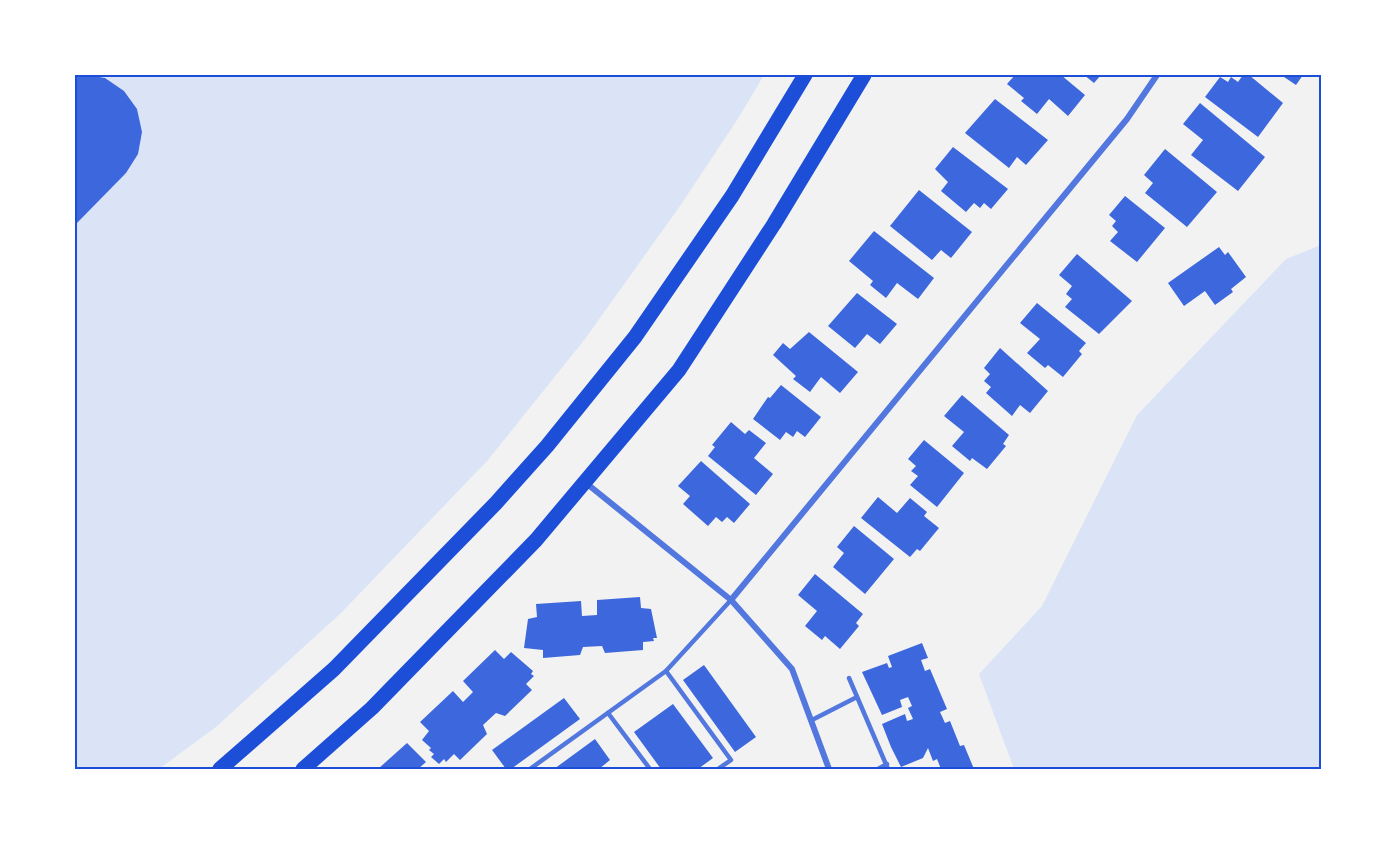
<svg xmlns="http://www.w3.org/2000/svg" width="1396" height="844" font-family="'Nunito Sans',sans-serif">
<style>
.green{fill:#dbe4f7}
.building{fill:#3d67dc}
.lines{fill:none;stroke-linecap:round;stroke-linejoin:round}
.service{stroke:#5277de;stroke-width:4.5}
.minor{stroke:#5277de;stroke-width:6}
.primary{stroke:#1d4ed8;stroke-width:15}
.neatline{fill:none;stroke:#1d4ed8;stroke-width:2}
</style>
<rect width="100%" height="100%" fill="#f2f2f2"/>
<g class="green">
<path d="M75,75H764L739,117L680,206L585,339L488,460L341,613L216,727L159,769H75Z"/>
<path d="M1321,245V769H1014L979,674L1042,606L1137,415L1286,259Z"/>
</g>
<g class="building">
<path d="M87,75L105,78L124,91L137,109L142,132L138,154L126,173L75,225V76Z"/>
<path d="M1015,75H1061L1085,95L1068,116L1049,99L1037,114L1021,101L1024,98L1007,84Z"/>
<path d="M1084,75H1101L1094,83Z"/>
<path d="M1243,75H1249L1283,103L1258,137L1205,97L1220,77L1228,82L1231,77L1238,82Z"/>
<path d="M1281,75H1303L1296,85Z"/>
<path d="M995,99L1048,140L1026,165L1017,157L1009,168L965,133Z"/>
<path d="M1200,103L1265,157L1238,191L1191,155L1203,140L1183,124Z"/>
<path d="M953,147L1008,189L991,209L984,203L980,208L974,203L966,212L941,191L948,182L935,169Z"/>
<path d="M1165,149L1217,192L1187,227L1145,193L1153,183L1144,175Z"/>
<path d="M919,190L972,232L951,258L941,250L932,260L890,226Z"/>
<path d="M1125,196L1165,228L1137,262L1110,241L1118,232L1112,226L1116,221L1109,215Z"/>
<path d="M874,231L934,278L918,299L897,283L886,298L870,285L873,281L849,261Z"/>
<path d="M1219,247L1225,255L1228,252L1246,277L1231,289L1233,292L1215,305L1205,291L1184,306L1168,283Z"/>
<path d="M1077,254L1132,301L1099,334L1065,307L1072,299L1066,294L1072,286L1059,275Z"/>
<path d="M857,293L897,324L880,344L867,334L855,348L828,326Z"/>
<path d="M1037,303L1086,343L1079,351L1082,354L1063,377L1048,365L1045,368L1027,353L1040,339L1020,323Z"/>
<path d="M809,332L858,372L840,393L821,377L810,392L793,379L796,376L773,355L783,343L790,349Z"/>
<path d="M1000,348L1048,391L1030,413L1020,405L1012,416L986,393L991,387L984,381L990,374L984,368Z"/>
<path d="M781,385L821,417L805,437L797,431L793,437L786,432L780,440L753,419L768,397L770,398Z"/>
<path d="M962,395L1009,435L1003,444L1006,446L987,469L972,458L970,461L952,446L964,432L944,416Z"/>
<path d="M731,422L745,434L749,430L766,443L754,458L773,474L756,495L708,456L715,447L712,445Z"/>
<path d="M924,440L964,473L937,507L910,485L918,476L911,471L916,466L908,459Z"/>
<path d="M701,461L750,504L734,523L727,517L722,522L716,517L708,526L683,504L690,496L678,486Z"/>
<path d="M878,497L897,513L910,498L927,512L924,516L939,528L920,551L917,549L910,557L861,518Z"/>
<path d="M854,526L894,559L865,594L833,567L844,553L837,547Z"/>
<path d="M815,574L863,614L856,623L859,626L840,649L825,636L822,640L805,626L817,611L798,595Z"/>
<path d="M640,597L641,608L651,609L657,638H653L654,641L643,642V650L605,653L602,646L583,647L580,655L543,658V650L524,648L528,619L537,617L536,604L581,601L582,616L597,615V600Z"/>
<path d="M922,643L928,658L921,660L925,671L930,669L947,709L940,712L945,723L950,721L960,746L964,745L974,769H941L937,759L933,761L928,748L923,758L901,767L891,747L882,724L905,714L907,721L913,719L908,708L912,706L908,697L900,700L902,707L882,715L862,672L887,663L889,668L892,667L888,656Z"/>
<path d="M495,650L504,659L511,652L533,671L531,674L534,676L526,684L532,690L505,716L496,713L483,725L487,734L460,760L454,754L446,762L444,759L439,764L431,757L434,754L429,750L431,748L422,740L429,731L420,722L453,691L463,702L473,692L463,681Z"/>
<path d="M704,665L756,737L735,752L683,680Z"/>
<path d="M564,698L580,719L511,769H506L492,750Z"/>
<path d="M673,704L713,758L698,769H661L634,732Z"/>
<path d="M595,739L610,760L599,769H554Z"/>
<path d="M407,743L426,762L418,769H378Z"/>
</g>
<g class="lines">
<g class="service">
<path d="M666,671L731,760L718,769"/>
<path d="M849,678L888,769"/>
<path d="M608,713L650,769"/>
<path d="M812,720L857,697"/>
<path d="M530,769L666,671L731,600"/>
<path d="M878,769L887,764"/>
</g>
<g class="minor">
<path d="M586,483L731,600L792,669L829,769"/>
<path d="M731,600L1127,119L1157,75"/>
</g>
<g class="primary">
<path d="M220,769L334,669L496,503L547,446L635,337L732,196L805,75"/>
<path d="M303,769L372,708L536,540L679,370L774,224L864,75"/>
</g>
</g>
<rect width="1396" height="844" fill="none" stroke="#ffffff" stroke-width="153"/>
<rect x="76" y="76" width="1244" height="692" class="neatline"/>
</svg>
